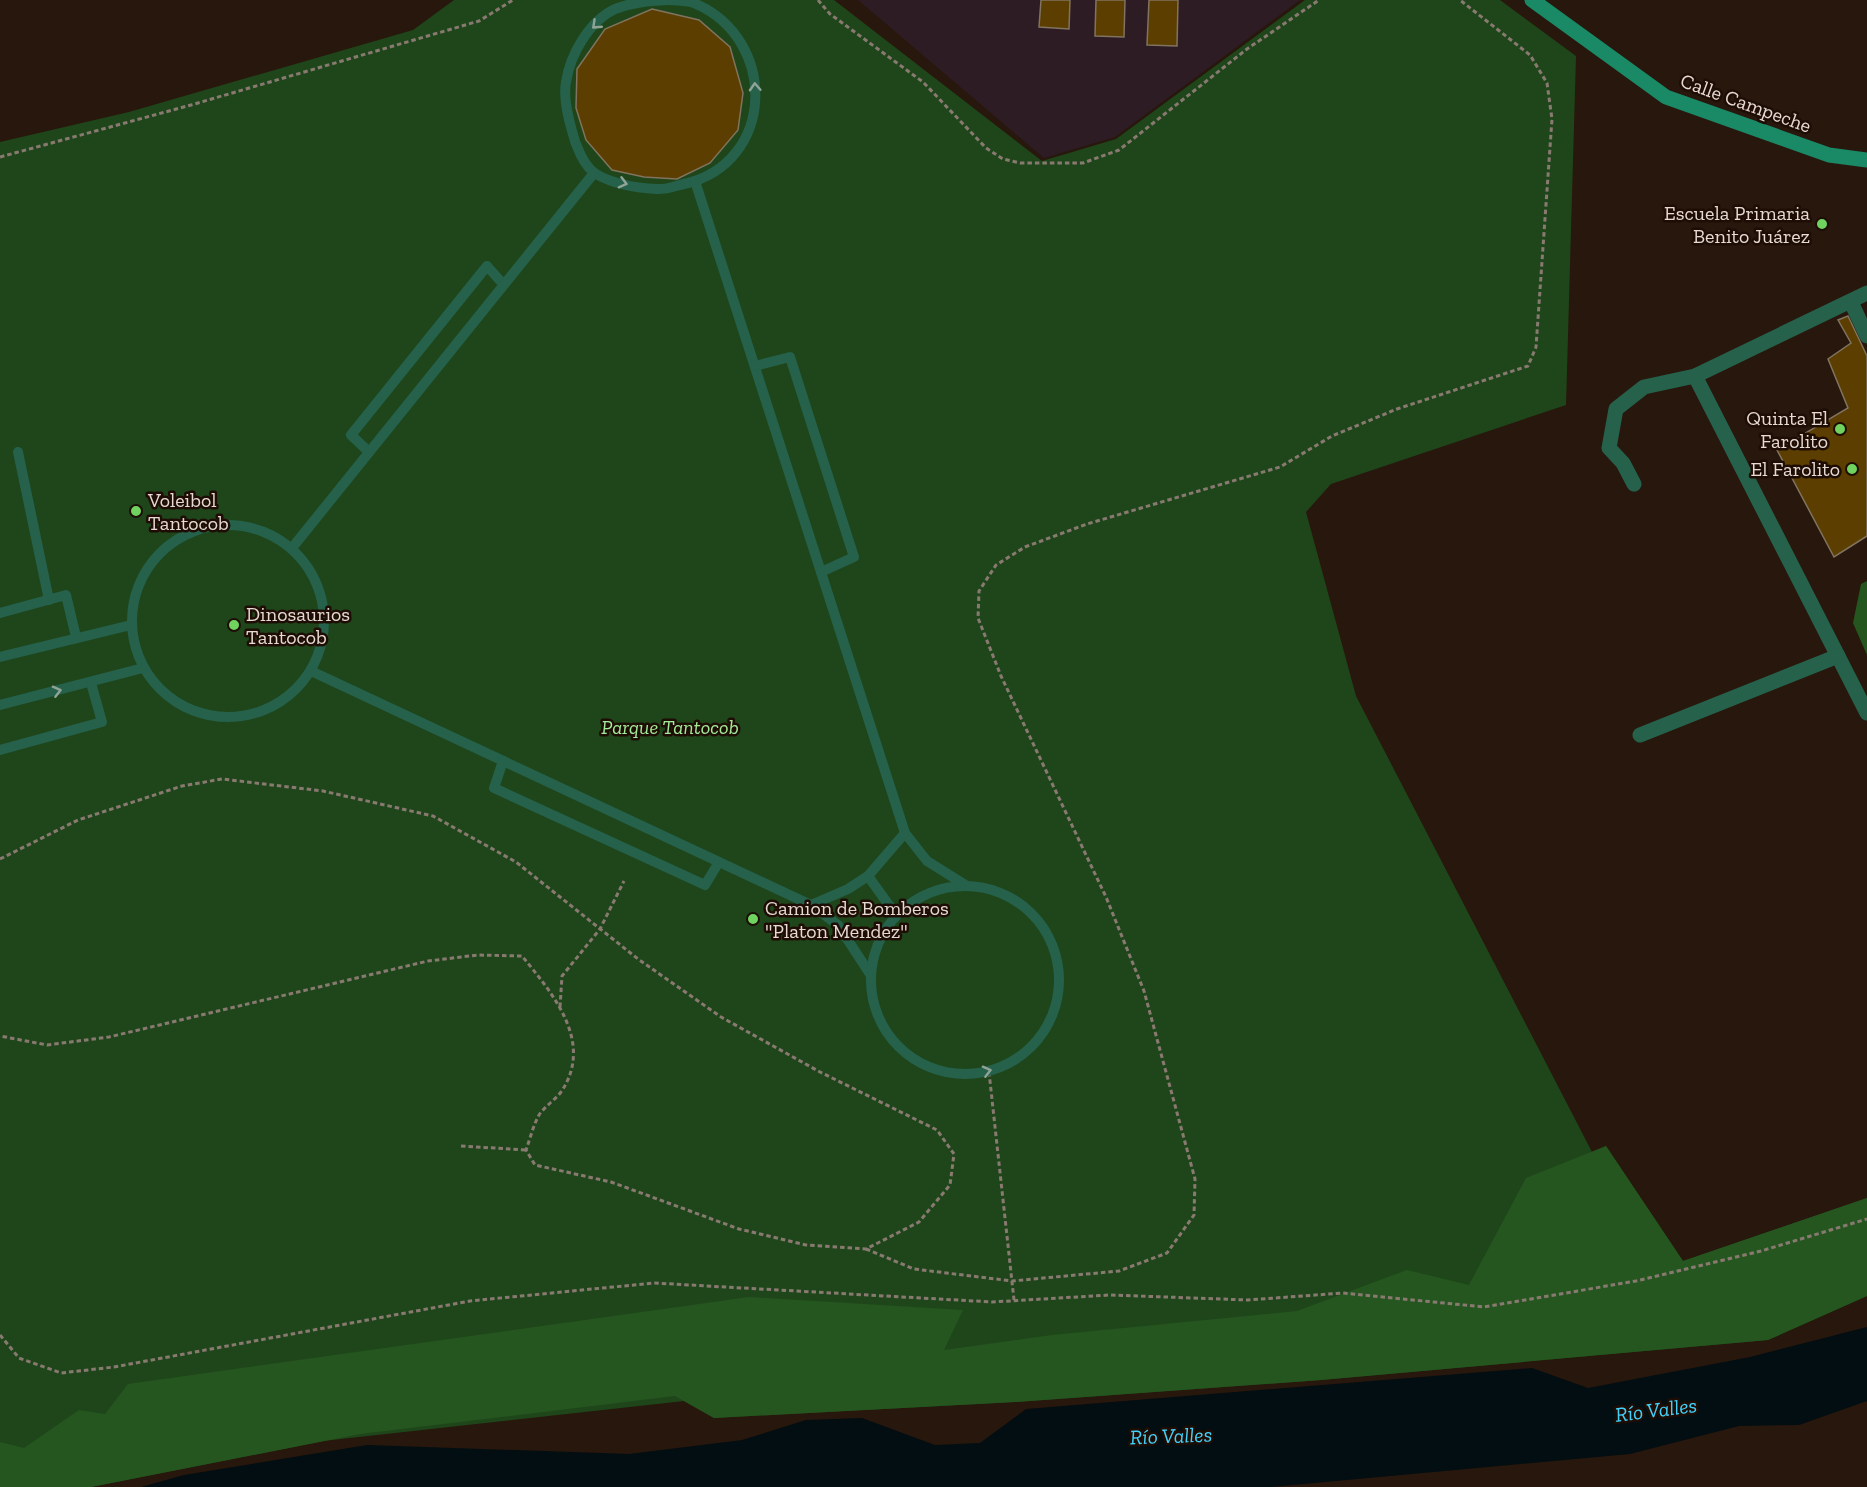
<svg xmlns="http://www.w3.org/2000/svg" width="1867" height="1487" font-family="'Zilla Slab',serif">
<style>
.education{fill:#2e1c24}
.green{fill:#1f461a}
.forest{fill:#25561f}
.water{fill:#030e12}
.building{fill:#5c3e00;stroke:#80735f;stroke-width:1.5}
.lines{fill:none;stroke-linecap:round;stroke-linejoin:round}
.path{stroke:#897a71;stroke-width:3;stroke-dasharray:4.5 3;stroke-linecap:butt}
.lane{stroke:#25614b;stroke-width:10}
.street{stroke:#25614b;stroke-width:15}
.secondary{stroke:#198966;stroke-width:15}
.oneway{stroke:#8fa496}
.poi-dot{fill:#70d35f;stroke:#1e0d04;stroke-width:2}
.labels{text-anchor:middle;stroke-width:5;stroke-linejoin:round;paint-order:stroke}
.street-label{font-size:20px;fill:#e6dad3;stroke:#1e0d04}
.poi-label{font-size:20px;fill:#e6dad3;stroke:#1e0d04;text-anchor:end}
.park-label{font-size:20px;font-style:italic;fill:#a3eb99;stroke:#1e0d04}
.water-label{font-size:21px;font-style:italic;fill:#41d1fa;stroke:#1e0d04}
</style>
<rect width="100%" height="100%" fill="#28170c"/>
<path class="education" d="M858,0H1300L1115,137L1044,158Z"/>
<path class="green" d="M454,0H834L1042,161L1116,139L1305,0H1500L1576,56L1566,405L1331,484L1306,512L1356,696L1592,1152L1606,1146L1683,1261L1867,1198V1296L1768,1340L1321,1380L1015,1402L714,1418L684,1401L323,1441L91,1487H0V142L129,112L413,30Z"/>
<g class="forest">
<path d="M1867,581V655L1853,623L1861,584Z"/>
<path d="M1606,1146L1683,1261L1867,1198V1296L1768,1340L1321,1380L1015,1402L714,1418L675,1396L360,1434L91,1487H0V1442L24,1448L79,1410L105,1414L128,1384L749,1297L963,1310L944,1350L1052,1335L1297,1311L1407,1270L1469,1285L1526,1178Z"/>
</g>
<path class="water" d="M1867,1327V1401L1799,1425L1739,1426L1630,1454L1271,1487H141L184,1475L367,1445L629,1454L742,1440L806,1420L862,1418L935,1445L980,1443L1026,1409L1532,1368L1588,1388L1750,1357Z"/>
<g class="building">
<path d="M1041,0H1070L1069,29L1039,27Z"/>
<path d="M1096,0H1125L1124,37L1095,36Z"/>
<path d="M1149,0H1178L1177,46L1147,45Z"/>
<path d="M652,9L699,20L730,47L743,93L738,130L710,163L677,179L644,177L612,170L586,140L576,108L577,69L605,29Z"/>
<path d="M1848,316L1867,356V536L1834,557L1777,450L1848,408L1828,359L1851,343L1838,320Z"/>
</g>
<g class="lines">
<g class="path">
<path d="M818,0L830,14L923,82L986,148L1003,159L1020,163H1083L1119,150L1247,49L1319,0"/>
<path d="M0,157L191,105L479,21L513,0"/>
<path d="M0,859L78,820L182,786L222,779L323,791L433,816L516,862L638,959L721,1017L820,1072L937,1130L954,1154L950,1185L919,1222L866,1249L806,1245L739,1229L611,1182L535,1165L526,1150C530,1139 533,1126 539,1115C545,1106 555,1100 561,1092C595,1042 552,993 522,956L478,955L428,961L109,1037L47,1045L0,1036"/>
<path d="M560,1007L562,976L600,929L624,881"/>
<path d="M989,1072L1014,1300"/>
<path d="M461,1146L526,1150"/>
<path d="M866,1249L914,1269L1012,1281L1119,1271L1167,1253L1194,1215L1195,1179L1144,991L1106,897L1001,676L978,618L979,591L996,565L1025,547L1087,524L1280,467L1332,436L1397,409L1528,366L1536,347L1552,119L1547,83L1530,55L1460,0"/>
<path d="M0,1335L19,1358L61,1373L114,1367L470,1301L654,1283L992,1302L1110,1295L1248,1300L1343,1293L1484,1307L1636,1281L1761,1251L1867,1219"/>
</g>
<g class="lane">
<path d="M668,0C650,1 633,2 615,9C589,21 570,55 566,82C563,97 568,117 572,131C575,144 584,167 596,174C613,184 638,188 657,189C666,190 675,186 684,184C776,163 778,40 696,4C689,0 678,1 670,0"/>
<path d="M695,181L905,833L927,861L967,886"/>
<path d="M755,366L790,357L854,557L821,572"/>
<path d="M18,452L49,600"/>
<path d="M369,452L351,435L487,266L503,284"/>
<circle cx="228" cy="621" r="96"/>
<path d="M292,548L594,173"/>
<path d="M0,613L66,595L76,637"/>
<path d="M0,657L131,625"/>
<path d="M311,671L811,905L838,925L870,974"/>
<path d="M0,705L143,668"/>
<path d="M0,750L102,722L91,683"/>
<path d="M503,761L494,788L705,885L719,862"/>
<path d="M868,876L896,915"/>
<circle cx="965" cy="980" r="94"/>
<path d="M811,905L848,889L868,876L905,833"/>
</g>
<g class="street">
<path d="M1851,302L1867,336"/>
<path d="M1695,376L1867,713"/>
<path d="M1634,484L1623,463L1609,448L1616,409L1644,387L1695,376L1867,293"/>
<path d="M1640,735L1838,656"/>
</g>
<path class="secondary" d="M1532,0L1666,97L1829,155L1867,160"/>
</g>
<defs><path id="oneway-chevron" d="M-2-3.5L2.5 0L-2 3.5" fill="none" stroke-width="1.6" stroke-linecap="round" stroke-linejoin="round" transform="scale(1.5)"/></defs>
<g class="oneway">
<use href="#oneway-chevron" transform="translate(596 25) rotate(137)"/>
<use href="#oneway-chevron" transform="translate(755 87) rotate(-93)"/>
<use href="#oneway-chevron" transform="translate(623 183) rotate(15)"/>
<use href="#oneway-chevron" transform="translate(57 691) rotate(-14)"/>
<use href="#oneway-chevron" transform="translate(987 1071) rotate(-14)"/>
</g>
<g class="poi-dot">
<circle cx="1822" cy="224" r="6"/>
<circle cx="1840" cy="429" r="6"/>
<circle cx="1852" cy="469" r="6"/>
<circle cx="136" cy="511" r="6"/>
<circle cx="234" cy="625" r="6"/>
<circle cx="753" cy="919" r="6"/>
</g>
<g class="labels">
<g class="street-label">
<text transform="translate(1746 103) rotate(20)" y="7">Calle Campeche</text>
</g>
<g class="poi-label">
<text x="1810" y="220">Escuela Primaria<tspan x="1810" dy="23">Benito Juárez</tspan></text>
<text x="1828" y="425">Quinta El<tspan x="1828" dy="23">Farolito</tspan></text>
<text x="1840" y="476">El Farolito</text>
<text x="148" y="507" text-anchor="start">Voleibol<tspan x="148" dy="23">Tantocob</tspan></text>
<text x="246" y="621" text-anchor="start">Dinosaurios<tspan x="246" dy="23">Tantocob</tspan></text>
<text x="765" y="915" text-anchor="start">Camion de Bomberos<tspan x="765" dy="23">"Platon Mendez"</tspan></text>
</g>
<g class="park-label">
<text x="670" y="734">Parque Tantocob</text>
</g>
<g class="water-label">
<text transform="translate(1656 1410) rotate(-7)" y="7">Río Valles</text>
<text transform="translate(1171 1436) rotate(-2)" y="7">Río Valles</text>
</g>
</g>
</svg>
